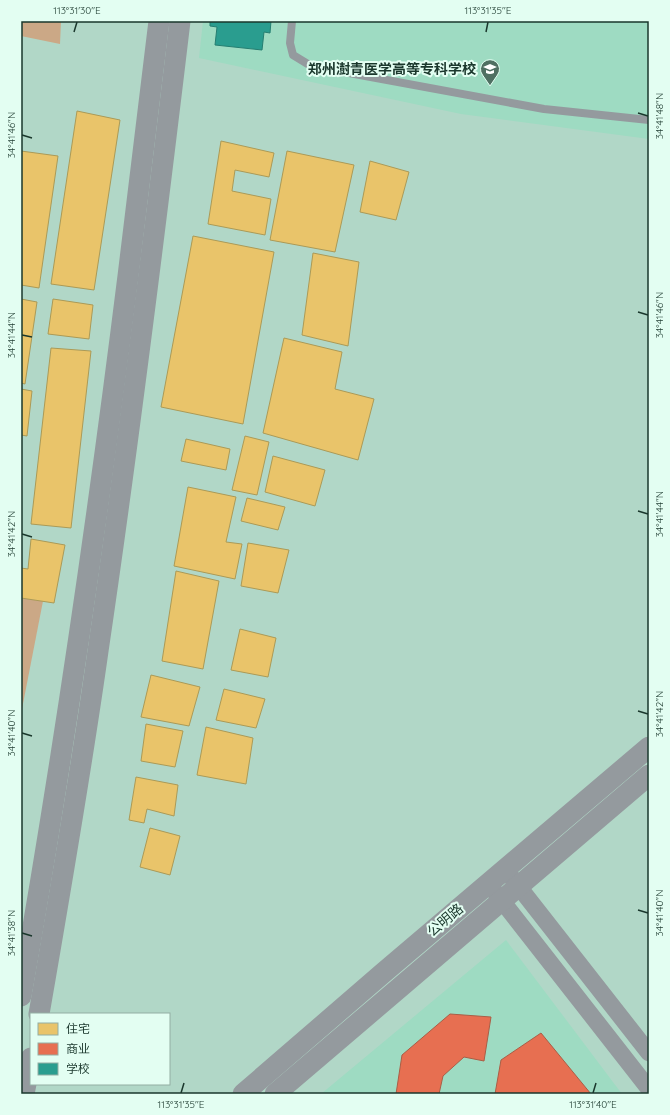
<svg xmlns="http://www.w3.org/2000/svg" width="670" height="1115" font-family="Quicksand,'Noto Sans SC',sans-serif">
<style>
.built{fill:#9edbc2}
.forest{fill:#cba886}
.homes{fill:#e9c46a;stroke:#ab9a57}
.shops{fill:#e76f51;stroke:#aa5e46}
.schools{fill:#2a9d8f;stroke:#257e71}
.lines{fill:none;stroke-linecap:round;stroke-linejoin:round}
.service{stroke:#949a9e;stroke-width:8}
.minor{stroke:#949a9e;stroke-width:17}
.tertiary{stroke:#949a9e;stroke-width:21}
.ticks{fill:none;stroke:#1a372c;stroke-width:1.5}
.labels{text-anchor:middle;stroke-width:4;stroke-linejoin:round;paint-order:stroke}
.poi-label{font-size:14px;font-weight:bold;fill:#1a372c;stroke:#e3fef2;text-anchor:end}
.street-label{font-size:14px;fill:#1a372c;stroke:#e3fef2}
.neatline{fill:none;stroke:#1a372c;stroke-width:1.5}
.ticks-label{font-size:10px;text-anchor:middle;fill:#1a372c}
</style>
<rect width="100%" height="100%" fill="#b1d7c7"/>
<g class="built">
<path d="M203,21H649V139L461,114L199,58Z"/>
<path d="M506,940L622,1094H321Z"/>
</g>
<g class="forest">
<path d="M21,21H61L60,44L21,36Z"/>
<path d="M21,598L43,601L21,714Z"/>
</g>
<g class="homes">
<path d="M77,111L120,120L94,290L51,284Z"/>
<path d="M221,141L274,153L269,177L235,170L232,191L271,199L265,235L208,224Z"/>
<path d="M21,151L58,156L39,288L21,285Z"/>
<path d="M287,151L354,165L335,252L270,240Z"/>
<path d="M370,161L409,172L396,220L360,212Z"/>
<path d="M193,236L274,252L243,424L161,407Z"/>
<path d="M313,253L359,262L348,346L302,335Z"/>
<path d="M21,299L37,302L25,384L21,383Z"/>
<path d="M53,299L93,305L89,339L48,334Z"/>
<path d="M284,338L342,352L335,389L374,399L358,460L263,433Z"/>
<path d="M51,348L91,351L71,528L31,524Z"/>
<path d="M21,389L32,391L27,436L21,435Z"/>
<path d="M245,436L269,442L257,495L232,490Z"/>
<path d="M186,439L230,449L226,470L181,461Z"/>
<path d="M273,456L325,470L315,506L265,492Z"/>
<path d="M188,487L236,497L226,542L242,544L235,579L174,566Z"/>
<path d="M247,498L285,507L278,530L241,521Z"/>
<path d="M31,539L65,545L54,603L21,598V568L28,569Z"/>
<path d="M248,543L289,550L278,593L241,586Z"/>
<path d="M176,571L219,581L203,669L162,661Z"/>
<path d="M240,629L276,638L268,677L231,670Z"/>
<path d="M151,675L200,687L189,726L141,717Z"/>
<path d="M224,689L265,699L256,728L216,720Z"/>
<path d="M146,724L183,731L175,767L141,761Z"/>
<path d="M206,727L253,738L246,784L197,775Z"/>
<path d="M136,777L178,785L174,816L147,809L144,823L129,820Z"/>
<path d="M150,828L180,836L170,875L140,867Z"/>
</g>
<g class="shops">
<path d="M450,1014L491,1017L484,1061L464,1057L443,1076L439,1094H396L402,1055Z"/>
<path d="M541,1033L591,1094H495L501,1060Z"/>
</g>
<path class="schools" d="M210,21H271L270,33L264,32L262,50L215,45L217,27L210,26Z"/>
<g class="lines">
<path class="service" d="M292,21L290,43L293,55L311,66L544,109L649,120"/>
<g class="minor">
<path d="M505,869L649,1053"/>
<path d="M495,892L649,1089"/>
</g>
<g class="tertiary">
<path d="M21,996C63,757 98,517 128,276C139,191 149,106 159,21"/>
<path d="M39,1014C60,893 81,772 98,651C129,441 155,231 180,21"/>
<path d="M24,1094L31,1058"/>
<path d="M243,1094L383,973L649,747"/>
<path d="M275,1094L649,775"/>
</g>
</g>
<path class="ticks" d="M74,32L77,22M486,32L488,22M638,113L648,116M22,135L32,138M638,312L648,315M22,335L32,337M638,511L648,514M22,534L32,537M638,711L648,714M22,733L32,736M638,910L648,913M22,933L32,936M181,1093L184,1083M593,1093L596,1083"/>
<defs>
<symbol id="university-pin" viewBox="-11 -11 22 30"><path d="M0 17L-7.5 6A9.5 9.5 0 1 1 7.5 6Z" fill="#4f6f62" stroke="#e3fef2"/><path d="M0-5L7-2L0 1L-7-2ZM-4 1L0 2.5L4 1V4Q0 6-4 4Z" fill="#fff"/></symbol>
</defs>
<g fill-rule="evenodd">
<use href="#university-pin" x="479" y="58" width="22" height="30"/>
</g>
<g class="labels">
<g class="poi-label">
<text x="476" y="74">郑州澍青医学高等专科学校</text>
</g>
<g class="street-label">
<text transform="translate(445 920) rotate(-40)" y="5">公明路</text>
</g>
</g>
<rect width="670" height="1115" fill="none" stroke="#e3fef2" stroke-width="44"/>
<rect x="30" y="1013" width="140" height="72" fill="#e3fef2" stroke="#93aea3"/>
<rect x="38" y="1023" width="20" height="12" fill="#e9c46a" stroke="#93aea3"/>
<text x="66" y="1033" font-size="12" fill="#1a372c">住宅</text>
<rect x="38" y="1043" width="20" height="12" fill="#e76f51" stroke="#93aea3"/>
<text x="66" y="1053" font-size="12" fill="#1a372c">商业</text>
<rect x="38" y="1063" width="20" height="12" fill="#2a9d8f" stroke="#93aea3"/>
<text x="66" y="1073" font-size="12" fill="#1a372c">学校</text>
<rect x="22" y="22" width="626" height="1071" class="neatline"/>
<g class="ticks-label">
<text x="77" y="14">113°31'30"E</text>
<text x="488" y="14">113°31'35"E</text>
<text transform="translate(659 116) rotate(-90)" y="4">34°41'48"N</text>
<text transform="translate(11 135) rotate(-90)" y="4">34°41'46"N</text>
<text transform="translate(659 315) rotate(-90)" y="4">34°41'46"N</text>
<text transform="translate(11 335) rotate(-90)" y="4">34°41'44"N</text>
<text transform="translate(659 514) rotate(-90)" y="4">34°41'44"N</text>
<text transform="translate(11 534) rotate(-90)" y="4">34°41'42"N</text>
<text transform="translate(659 714) rotate(-90)" y="4">34°41'42"N</text>
<text transform="translate(11 733) rotate(-90)" y="4">34°41'40"N</text>
<text transform="translate(659 913) rotate(-90)" y="4">34°41'40"N</text>
<text transform="translate(11 933) rotate(-90)" y="4">34°41'38"N</text>
<text x="181" y="1108">113°31'35"E</text>
<text x="593" y="1108">113°31'40"E</text>
</g>
</svg>
